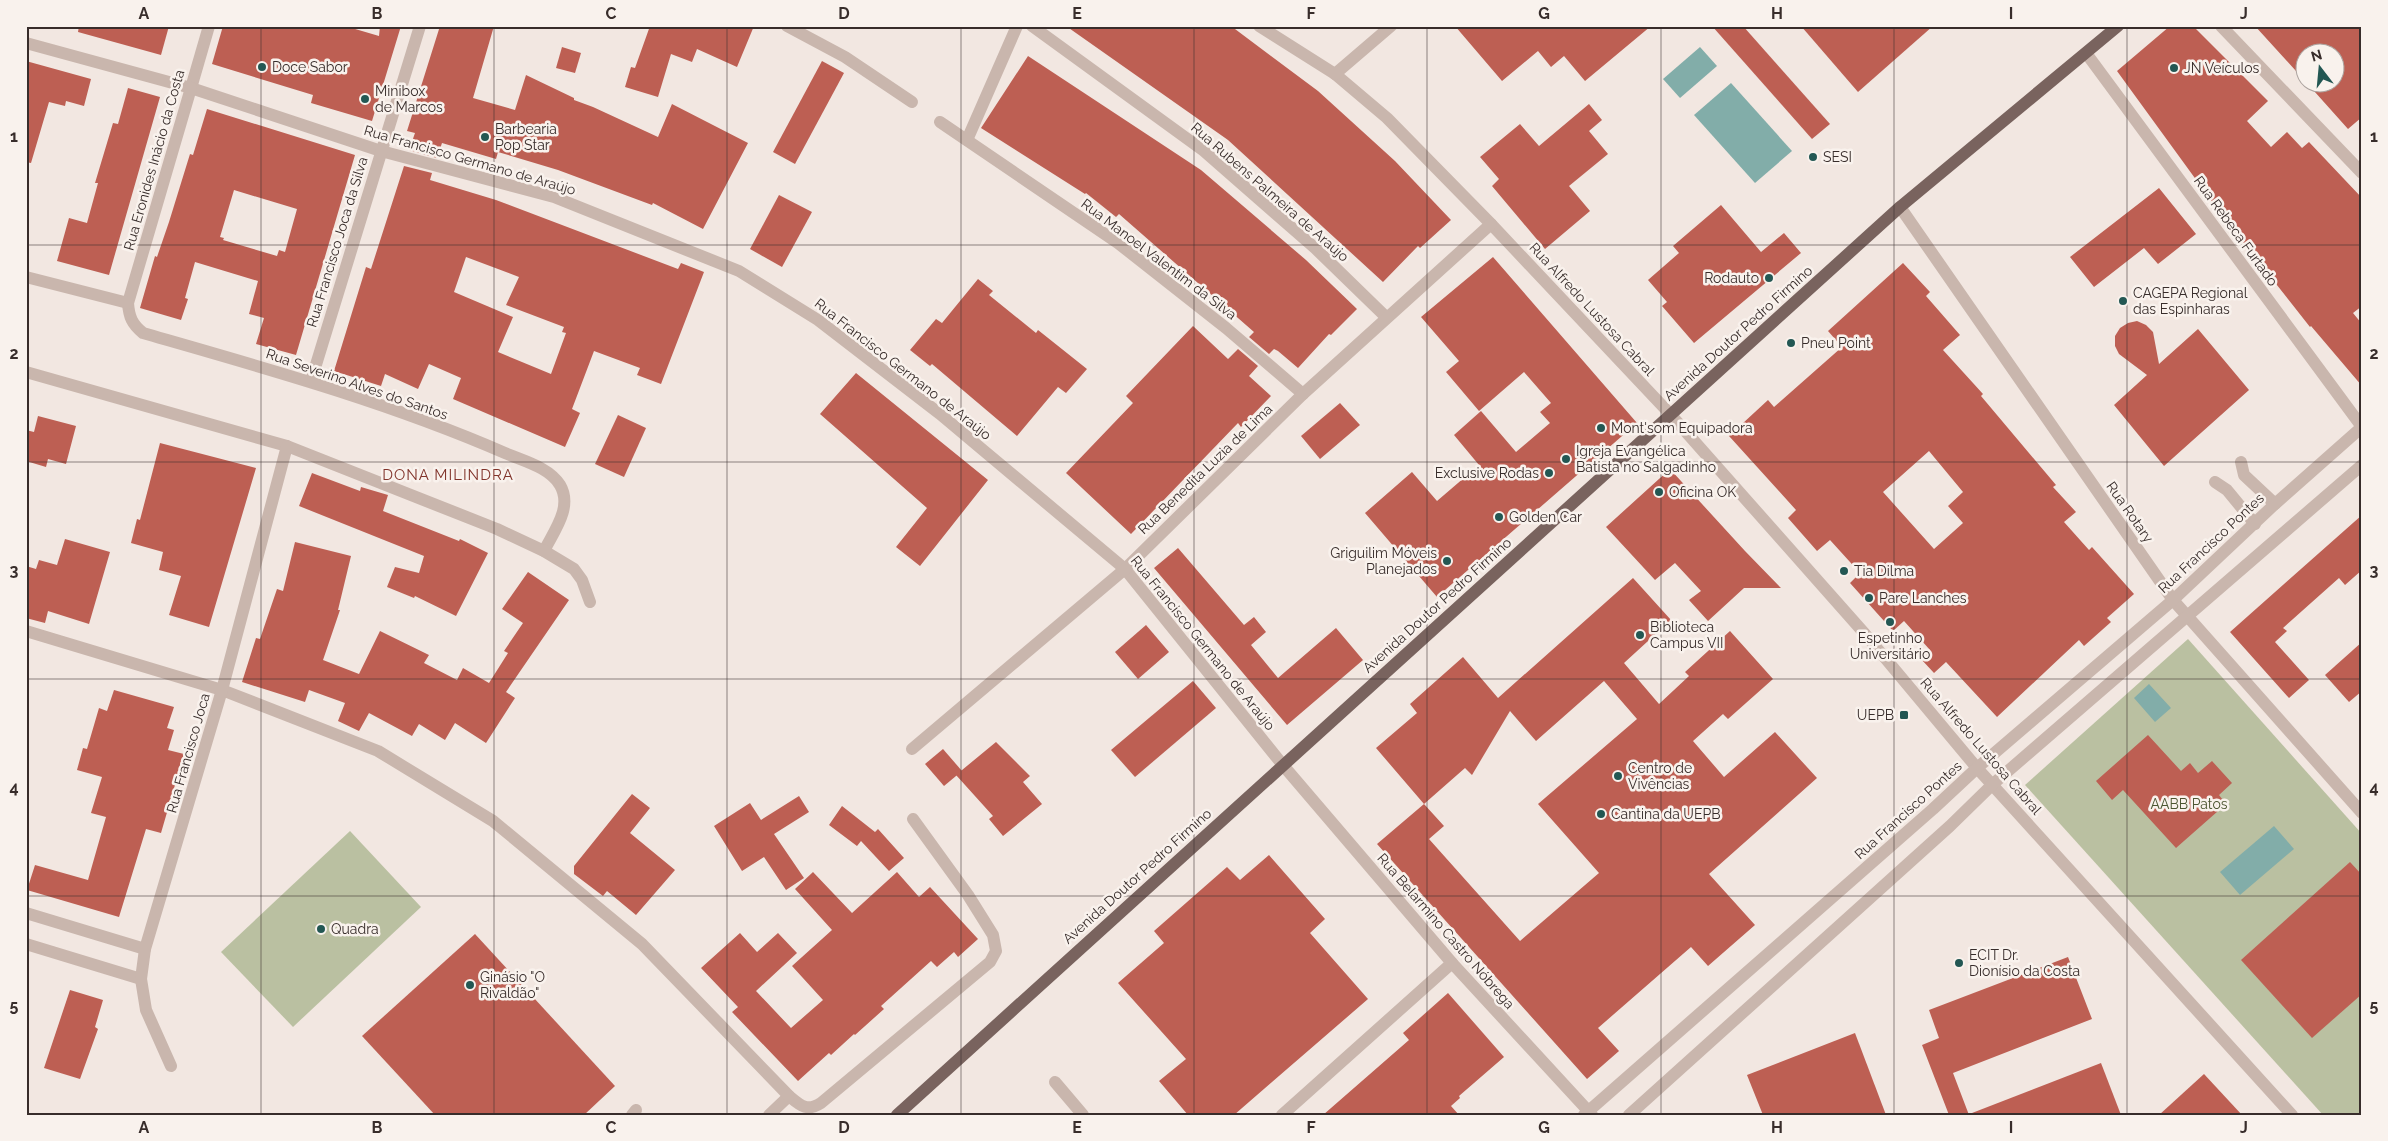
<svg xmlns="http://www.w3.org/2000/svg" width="2388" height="1141" font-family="Raleway,sans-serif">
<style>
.green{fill:#bac0a1}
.water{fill:#82ada9}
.building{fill:#bd5f53;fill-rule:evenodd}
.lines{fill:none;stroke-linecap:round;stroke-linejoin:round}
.lane{stroke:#c9b6ad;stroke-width:12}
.street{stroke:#c9b6ad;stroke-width:12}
.primary{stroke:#79635e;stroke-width:12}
.grid{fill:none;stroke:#382d2b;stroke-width:1;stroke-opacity:0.55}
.poi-dot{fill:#235753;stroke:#f9f2ed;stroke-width:2}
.labels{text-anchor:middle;stroke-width:5;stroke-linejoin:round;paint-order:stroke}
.poi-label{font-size:14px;fill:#382d2b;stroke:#f9f2ed;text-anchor:start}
.street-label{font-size:14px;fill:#382d2b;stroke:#f9f2ed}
.park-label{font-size:14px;fill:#4c5531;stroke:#f9f2ed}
.neighbourhood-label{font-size:15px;letter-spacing:1px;fill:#81332a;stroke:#f9f2ed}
.neatline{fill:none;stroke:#382d2b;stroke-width:2}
.grid-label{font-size:16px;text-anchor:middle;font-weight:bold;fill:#382d2b}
</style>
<rect width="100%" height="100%" fill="#f2e7e1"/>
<g class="green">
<path d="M2188,639L2362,834V1115H2323L2025,785Z"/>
<path d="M350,831L421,907L293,1027L221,952Z"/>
</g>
<g class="water">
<path d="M1700,47L1717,66L1680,98L1663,79Z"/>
<path d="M1731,83L1792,151L1755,183L1694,115Z"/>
<path d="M2149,684L2171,708L2155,722L2134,698Z"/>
<path d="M2274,826L2294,849L2240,895L2220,872Z"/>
</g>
<g class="building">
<path d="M79,26H169L161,55L78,32Z"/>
<path d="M223,26H345L379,36L380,26H401L372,121L311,103L313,95L212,64Z"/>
<path d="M440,26H494L473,98L515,110L526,75L574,98V100L593,107L658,137L672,104L748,143L703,229L653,203L652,205L558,170L498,152L496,159L442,143L437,158L409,150L415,133L407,131Z"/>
<path d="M650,26H754L737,67L697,49L692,62L671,54L658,97L625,87L631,67L635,68Z"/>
<path d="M1066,26H1231L1318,91L1395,161L1451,220L1420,248L1418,246L1383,282L1228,140Z"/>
<path d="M1455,26H1651L1585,81L1564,56L1551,67L1538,51L1502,81Z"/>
<path d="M1712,26H1743L1830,124L1812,139Z"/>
<path d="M1801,26H1933L1858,92Z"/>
<path d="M2170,26H2193L2268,101L2247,121L2271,147L2287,132L2302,148L2309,142L2362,198V306L2353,313L2362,324V386L2311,326L2310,327L2221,214L2117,71Z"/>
<path d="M2255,26H2362V117L2348,129L2306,82H2336V52H2306V82Z"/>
<path d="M562,47L581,53L575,73L556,68Z"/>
<path d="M1028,56L1201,170L1306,260L1357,309L1331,335L1329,334L1298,368L1278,351L1274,349L1269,354L1249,337L1254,332L1119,214L1116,217L1086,193L1085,194L981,128Z"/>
<path d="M26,61L91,79L84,106L66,101L65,106L49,102L31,163L26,162Z"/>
<path d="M822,61L844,73L795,164L773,152Z"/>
<path d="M128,88L160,97L109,275L57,261L69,218L87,223L98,183H95L113,123L118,124Z"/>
<path d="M1589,104L1602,120L1589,131L1608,154L1569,186L1590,211L1545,249L1492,186L1499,179L1480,157L1520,124L1539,146Z"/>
<path d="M207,109L355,155L296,355L256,344L264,318L249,314L258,281L195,262L185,298L188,299L181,320L140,308L155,256L157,257L169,222L190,154L193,155ZM234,190L297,209L285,252L279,250L277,256L223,240L224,238L220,237Z"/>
<path d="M404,166L432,173L430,180L496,200L678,269L681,263L704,272L661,384L637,375L640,368L594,351L572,409L580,413L565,447L453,399L461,378L429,364L418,389L385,374L381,386L334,371L366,267L371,269ZM466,257L519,277L506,305L564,327L562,332L566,333L551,374L498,352L513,317L454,292Z"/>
<path d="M2159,188L2196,234L2158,264L2144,248L2094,287L2070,257Z"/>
<path d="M779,195L812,212L782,267L750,249Z"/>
<path d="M1721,205L1761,252L1784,233L1801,253L1694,343L1662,306L1667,302L1648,280L1679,253L1673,246Z"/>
<path d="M1493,257L1637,423L1437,597L1365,513L1412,472L1437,501L1479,465L1454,435L1481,411L1516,452L1550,423L1540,412L1551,403L1524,372L1479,411L1446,372L1459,361L1421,317Z"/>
<path d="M1903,263L1930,292L1926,296L1960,335L1943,350L1983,394L1981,396L2056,485L2053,487L2076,512L2064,522L2089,550L2092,547L2134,594L2107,618L2111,622L2084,646L2079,640L1997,717L1946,662L1934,673L1921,659L1930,650L1904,621L1893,631L1850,583L1860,573L1830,540L1817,551L1788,518L1796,510L1729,436L1768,400L1774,407L1842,347L1828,331ZM1929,451L1963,492L1948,506L1963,523L1934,549L1883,492Z"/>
<path d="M978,279L993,291L989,295L1036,333L1038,330L1087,369L1066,393L1058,387L1017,436L932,364L930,366L910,350L936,319L942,323Z"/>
<path d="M2137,321L2146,325L2153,332L2159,364L2198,329L2249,390L2164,466L2114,405L2147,375L2119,354L2115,346V336L2120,328L2128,323Z"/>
<path d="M1193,326L1228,359L1238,349L1258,366L1249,376L1271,396L1241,427L1238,423L1131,534L1066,473L1133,403L1126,396Z"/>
<path d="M856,373L988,480L920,566L896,547L927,508L820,414Z"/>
<path d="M1340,403L1360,425L1320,459L1301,436Z"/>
<path d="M618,415L646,428L624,477L595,464Z"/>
<path d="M38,416L76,426L66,464L48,459L46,467L26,461V430L34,432Z"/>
<path d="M160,443L256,468L209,627L169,615L181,576L159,570L163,552L131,543L137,519L140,520Z"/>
<path d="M1670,469L1745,551L1781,588H1744L1708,621L1689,600L1701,591L1675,563L1655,580L1606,527Z"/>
<path d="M312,473L360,491L361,487L388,495L383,511L459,541L460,539L488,553L456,616L415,596L414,598L387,587L395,567L419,573L424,556L299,506Z"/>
<path d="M2362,515V570L2345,585L2339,578L2283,628L2287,631L2275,642L2309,680L2289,698L2230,632Z"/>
<path d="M65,539L110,552L89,624L48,611L45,623L26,618V566L36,569L39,560L57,565Z"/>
<path d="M295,542L351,556L338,610H340L323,660L359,674L380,631L429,655L424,663L457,680L463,668L489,683L508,653L504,651L523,623L502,609L528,572L569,600L506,692L515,698L486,743L455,723L445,740L419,724L412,736L369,713L359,731L338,721L345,703L309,690L305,702L242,682L256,638L260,639L277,589L283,591Z"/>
<path d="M1178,548L1244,625L1254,617L1266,632L1251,645L1278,678L1336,628L1363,660L1287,725L1154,568Z"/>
<path d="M1633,578L1671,620L1624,663L1659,704L1689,676L1685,672L1730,631L1773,679L1728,719L1723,714L1693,741L1724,777L1775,732L1817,778L1709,874L1755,925L1708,966L1691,947L1598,1028L1619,1051L1587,1079L1377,844L1424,804L1376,748L1417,713L1410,704L1463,657L1498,698ZM1604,681L1637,719L1538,804L1599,873L1520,941L1429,839L1444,826L1424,804L1465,768L1472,775L1510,711L1536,741Z"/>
<path d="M1146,625L1169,652L1138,679L1115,652Z"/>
<path d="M2362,642V691L2349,702L2325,675Z"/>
<path d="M1193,681L1216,708L1135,777L1111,750Z"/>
<path d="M114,690L174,707L167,728L174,730L168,750L184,754L161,833L146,829L119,917L27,890L35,865L88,880L106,817L91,813L102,777L77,770L83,748L87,749L99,708L107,711Z"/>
<path d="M2148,735L2181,771L2190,763L2198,773L2212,761L2232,783L2219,795L2226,804L2176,848L2123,790L2112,800L2096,781Z"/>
<path d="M996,742L1030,776L1023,782L1042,804L1003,836L989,819L993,816L956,775Z"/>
<path d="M943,749L962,771L944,786L925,764Z"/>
<path d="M632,794L650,808L630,833L675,870L636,915L607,891L603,896L574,874V866Z"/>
<path d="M799,796L809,812L774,834L804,878L786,890L764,857L742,871L714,826L750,803L761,820Z"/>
<path d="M842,806L875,832L878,829L904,858L889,871L861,841L857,846L829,825Z"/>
<path d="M1269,855L1325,919L1310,933L1368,999L1234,1115H1188L1159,1081L1186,1059L1118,983L1164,943L1154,931L1227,867L1240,880Z"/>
<path d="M2350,862L2362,875V994L2312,1038L2241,960Z"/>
<path d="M813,872L852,913L897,872L919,897L930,887L978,939L958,957L954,952L937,967L931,961L881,1006L884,1009L855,1035L854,1034L831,1055L829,1053L798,1081L732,1012L738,1007L701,968L740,933L757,952L778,933L797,953L756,991L791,1028L823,1000L792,966L832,930L795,889Z"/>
<path d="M475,934L615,1086L584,1115H435L362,1036Z"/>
<path d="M2068,957L2092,1019L1953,1073L1969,1115H1949L1922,1045L1939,1038L1929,1010Z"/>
<path d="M70,990L103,1000L95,1027L98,1029L80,1079L44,1068Z"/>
<path d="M1448,993L1504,1057L1459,1096L1460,1098L1451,1106L1459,1115H1323L1409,1040L1403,1033Z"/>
<path d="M1855,1033L1886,1115H1763L1747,1075Z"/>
<path d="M2101,1063L2121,1115H1972V1113Z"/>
<path d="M2204,1074L2242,1115H2159Z"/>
</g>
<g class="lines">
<g class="lane">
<path d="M191,88L209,26"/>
<path d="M2241,462L2244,475L2275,504"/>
<path d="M2215,482L2227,490L2255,524"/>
<path d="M1055,1082L1083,1115"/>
<path d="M632,1115L636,1110"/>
<path d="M769,1115L789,1096C801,1106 807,1112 821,1103L990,962L996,951L993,935L968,895L913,819"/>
</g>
<g class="street">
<path d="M787,26L845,57L912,102"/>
<path d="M1032,26L1204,151L1315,248L1386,317"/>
<path d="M1259,26L1335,74L1387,118L1491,224L1671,415L1865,634L1977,768L2292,1115"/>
<path d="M2221,26L2362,173"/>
<path d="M26,43L191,88L381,151L554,197L739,271L818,320L940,414L1125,569L1282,764L1452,963L1592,1115"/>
<path d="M2086,53L2362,427"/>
<path d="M1335,74L1391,26"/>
<path d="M191,88L128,303C129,317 132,324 143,333C265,368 388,402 505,453C523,461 549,467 560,485C573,507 554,531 544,551"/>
<path d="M940,122L1118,243L1226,328L1303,394"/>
<path d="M967,140L1017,26"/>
<path d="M1900,207L2173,600L2362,813"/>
<path d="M26,277L128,303"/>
<path d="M26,372L287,446L497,529L544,551L574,569L582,580L590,602"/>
<path d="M311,381L420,26"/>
<path d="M26,631L222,690L378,751L493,821L642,944L789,1096"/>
<path d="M912,749L1125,569L1303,394L1491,224"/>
<path d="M26,913L145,949"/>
<path d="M26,944L141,979"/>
<path d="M171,1066L146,1010L141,979L145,949L222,690L287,446"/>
<path d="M1282,1115L1452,963"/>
<path d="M1584,1115L1933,809L1977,768L2173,600L2275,504L2362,427"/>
<path d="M1629,1115L1950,826L1993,784L2362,465"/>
</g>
<path class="primary" d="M897,1115L1900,207L2118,26"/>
</g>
<path class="grid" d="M261,26V1115M494,26V1115M727,26V1115M961,26V1115M1194,26V1115M1427,26V1115M1661,26V1115M1894,26V1115M2127,26V1115M26,245H2362M26,462H2362M26,679H2362M26,896H2362"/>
<g class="poi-dot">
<circle cx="262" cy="67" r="5"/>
<circle cx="2174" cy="68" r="5"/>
<circle cx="365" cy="99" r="5"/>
<circle cx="485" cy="137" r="5"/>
<circle cx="1813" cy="157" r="5"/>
<circle cx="1769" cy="278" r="5"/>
<circle cx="2123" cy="301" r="5"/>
<circle cx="1791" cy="343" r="5"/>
<circle cx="1601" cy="428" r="5"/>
<circle cx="1566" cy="459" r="5"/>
<circle cx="1549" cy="473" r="5"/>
<circle cx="1659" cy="492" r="5"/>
<circle cx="1499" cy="517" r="5"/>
<circle cx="1447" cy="561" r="5"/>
<circle cx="1844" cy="571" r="5"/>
<circle cx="1869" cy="598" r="5"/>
<circle cx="1890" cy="622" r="5"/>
<circle cx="1640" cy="635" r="5"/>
<rect x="1899" y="710" width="10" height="10" rx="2.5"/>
<circle cx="1618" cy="776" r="5"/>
<circle cx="1601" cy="814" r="5"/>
<circle cx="321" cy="929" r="5"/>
<circle cx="1959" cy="963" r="5"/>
<circle cx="470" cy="985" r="5"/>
</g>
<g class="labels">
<g class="poi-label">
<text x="272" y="72">Doce Sabor</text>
<text x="2184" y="73">JN Veículos</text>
<text x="375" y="96">Minibox<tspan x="375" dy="16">de Marcos</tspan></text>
<text x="495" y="134">Barbearia<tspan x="495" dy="16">Pop Star</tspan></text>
<text x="1823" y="162">SESI</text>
<text x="1759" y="283" text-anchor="end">Rodauto</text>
<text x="2133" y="298">CAGEPA Regional<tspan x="2133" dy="16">das Espinharas</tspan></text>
<text x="1801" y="348">Pneu Point</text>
<text x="1611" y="433">Mont'som Equipadora</text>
<text x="1576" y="456">Igreja Evangélica<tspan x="1576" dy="16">Batista no Salgadinho</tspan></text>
<text x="1539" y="478" text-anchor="end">Exclusive Rodas</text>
<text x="1669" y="497">Oficina OK</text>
<text x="1509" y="522">Golden Car</text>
<text x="1437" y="558" text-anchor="end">Griguilim Móveis<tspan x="1437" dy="16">Planejados</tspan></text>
<text x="1854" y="576">Tia Dilma</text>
<text x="1879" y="603">Pare Lanches</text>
<text x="1650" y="632">Biblioteca<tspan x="1650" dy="16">Campus VII</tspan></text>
<text x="1890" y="643" text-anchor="middle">Espetinho<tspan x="1890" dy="16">Universitário</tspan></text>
<text x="1894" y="720" text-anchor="end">UEPB</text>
<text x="1628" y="773">Centro de<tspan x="1628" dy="16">Vivências</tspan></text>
<text x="1611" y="819">Cantina da UEPB</text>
<text x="331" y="934">Quadra</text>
<text x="1969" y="960">ECIT Dr.<tspan x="1969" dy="16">Dionísio da Costa</tspan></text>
<text x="480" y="982">Ginásio "O<tspan x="480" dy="16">Rivaldão"</tspan></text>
</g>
<g class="street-label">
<text transform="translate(154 160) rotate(-74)" y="5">Rua Eronides Inácio da Costa</text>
<text transform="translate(470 160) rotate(16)" y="5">Rua Francisco Germano de Araújo</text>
<text transform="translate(1270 192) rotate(41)" y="5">Rua Rubens Palmeira de Araújo</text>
<text transform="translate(2236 231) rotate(54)" y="5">Rua Rebeca Furtado</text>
<text transform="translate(337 242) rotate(-73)" y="5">Rua Francisco Joca da Silva</text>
<text transform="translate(1159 259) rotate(37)" y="5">Rua Manoel Valentim da Silva</text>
<text transform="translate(1592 309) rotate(47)" y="5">Rua Alfredo Lustosa Cabral</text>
<text transform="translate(1738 333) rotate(-42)" y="5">Avenida Doutor Pedro Firmino</text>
<text transform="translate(903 369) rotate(38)" y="5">Rua Francisco Germano de Araújo</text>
<text transform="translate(357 384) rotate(19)" y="5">Rua Severino Alves do Santos</text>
<text transform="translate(1205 469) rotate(-44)" y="5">Rua Benedita Luzia de Lima</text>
<text transform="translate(2130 512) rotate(55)" y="5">Rua Rotary</text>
<text transform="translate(2211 543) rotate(-43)" y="5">Rua Francisco Pontes</text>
<text transform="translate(1437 605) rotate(-42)" y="5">Avenida Doutor Pedro Firmino</text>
<text transform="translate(1203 643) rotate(51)" y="5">Rua Francisco Germano de Araújo</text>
<text transform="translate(1981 746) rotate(49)" y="5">Rua Alfredo Lustosa Cabral</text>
<text transform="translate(188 753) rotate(-74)" y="5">Rua Francisco Joca</text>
<text transform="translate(1908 810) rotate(-42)" y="5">Rua Francisco Pontes</text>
<text transform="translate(1137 876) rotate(-42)" y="5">Avenida Doutor Pedro Firmino</text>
<text transform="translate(1446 931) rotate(49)" y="5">Rua Belarmino Castro Nóbrega</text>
</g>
<g class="park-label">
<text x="2189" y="809">AABB Patos</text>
</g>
<g class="neighbourhood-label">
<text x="448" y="480">DONA MILINDRA</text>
</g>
</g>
<rect width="2388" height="1141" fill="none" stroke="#f9f2ed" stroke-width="55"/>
<g transform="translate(2320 68) rotate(344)"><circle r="24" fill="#f9f2ed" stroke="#aca39f"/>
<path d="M0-4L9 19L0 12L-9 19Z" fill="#235753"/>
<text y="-8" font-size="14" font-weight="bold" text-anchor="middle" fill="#382d2b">N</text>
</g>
<rect x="28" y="28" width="2332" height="1086" class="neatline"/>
<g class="grid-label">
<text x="144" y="19">A</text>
<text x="377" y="19">B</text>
<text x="611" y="19">C</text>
<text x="844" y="19">D</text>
<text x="1077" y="19">E</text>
<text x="1311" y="19">F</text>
<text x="1544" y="19">G</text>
<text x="1777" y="19">H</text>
<text x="2011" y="19">I</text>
<text x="2244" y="19">J</text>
<text x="14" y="142">1</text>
<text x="2374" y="142">1</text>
<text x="14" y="359">2</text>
<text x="2374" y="359">2</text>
<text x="14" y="576">3</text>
<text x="2374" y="576">3</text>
<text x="14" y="793">4</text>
<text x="2374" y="793">4</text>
<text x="14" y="1011">5</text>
<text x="2374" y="1011">5</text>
<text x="144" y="1133">A</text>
<text x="377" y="1133">B</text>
<text x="611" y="1133">C</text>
<text x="844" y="1133">D</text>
<text x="1077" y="1133">E</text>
<text x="1311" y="1133">F</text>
<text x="1544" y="1133">G</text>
<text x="1777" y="1133">H</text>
<text x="2011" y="1133">I</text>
<text x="2244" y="1133">J</text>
</g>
</svg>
